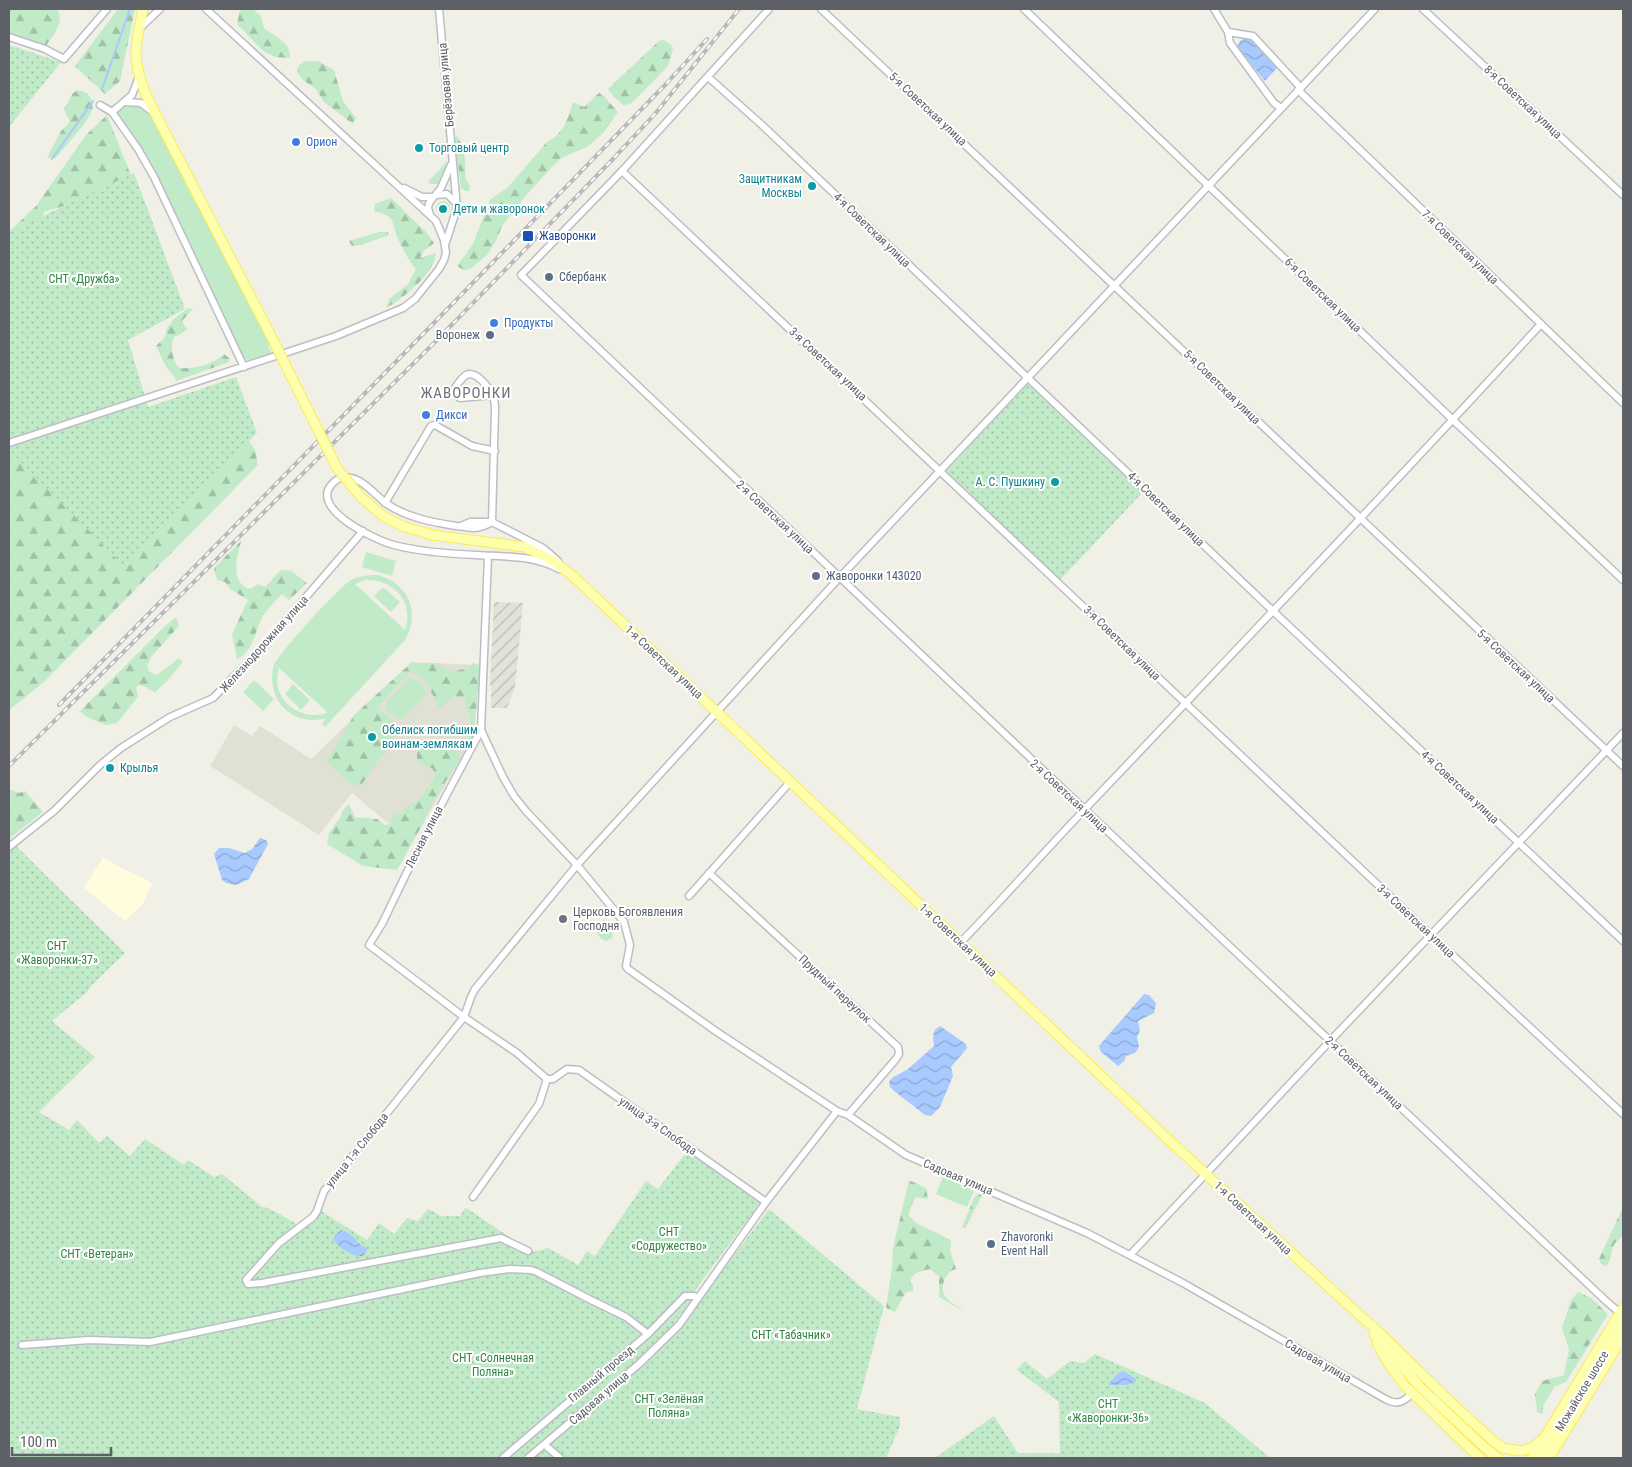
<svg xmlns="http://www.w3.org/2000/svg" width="1632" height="1467" font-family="'Roboto Condensed',sans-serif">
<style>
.commercial{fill:#fffddd}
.industrial{fill:url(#industrial-furrows)}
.education{fill:#e1e0d4}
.grass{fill:#c1eac8;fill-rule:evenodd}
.forest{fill:url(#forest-firs)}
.park{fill:url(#park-dots)}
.water{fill:url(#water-waves)}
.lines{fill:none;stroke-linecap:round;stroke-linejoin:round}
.stream{stroke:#a8caff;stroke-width:2}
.minor-casing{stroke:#bdbec5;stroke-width:9}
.major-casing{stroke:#fdeb53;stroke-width:11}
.minor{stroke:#fff;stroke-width:6}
.major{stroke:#feffad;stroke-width:9}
.rail-casing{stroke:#b9b9ba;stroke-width:4}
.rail{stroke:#fff;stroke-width:2;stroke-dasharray:5.5;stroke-linecap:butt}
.major-bridge-casing{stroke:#fdeb53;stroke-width:11;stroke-linecap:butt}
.major-bridge{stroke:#feffad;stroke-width:9}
.shop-dot{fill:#3f7fe0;stroke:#fff;stroke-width:2}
.culture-dot{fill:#0f9aa8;stroke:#fff;stroke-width:2}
.transit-dot{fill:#1a4fb4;stroke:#fff;stroke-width:2}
.service-dot{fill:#5c6f8a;stroke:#fff;stroke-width:2}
.worship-dot{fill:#6b7280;stroke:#fff;stroke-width:2}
.labels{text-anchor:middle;stroke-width:4;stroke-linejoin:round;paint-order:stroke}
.street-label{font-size:12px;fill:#5d6067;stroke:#fff}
.shop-label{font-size:12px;fill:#366cbe;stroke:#fff;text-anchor:start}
.culture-label{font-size:12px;fill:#0d838f;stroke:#fff;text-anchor:start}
.transit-label{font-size:12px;fill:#164399;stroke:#fff;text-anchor:start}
.service-label{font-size:12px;fill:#4e5e75;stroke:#fff;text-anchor:start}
.park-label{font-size:12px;fill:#2e8641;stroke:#fff}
.worship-label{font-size:12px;fill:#5b616d;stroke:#fff;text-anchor:start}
.quarter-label{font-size:15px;letter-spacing:1px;fill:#6e727a;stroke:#fff}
</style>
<defs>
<pattern id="industrial-furrows" width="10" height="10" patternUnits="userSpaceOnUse" patternTransform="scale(1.25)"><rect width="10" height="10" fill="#e2e2da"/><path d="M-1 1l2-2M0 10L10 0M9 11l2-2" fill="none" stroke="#babbb5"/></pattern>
<pattern id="forest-firs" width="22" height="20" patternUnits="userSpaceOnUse" patternTransform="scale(1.25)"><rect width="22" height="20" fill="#c1eac8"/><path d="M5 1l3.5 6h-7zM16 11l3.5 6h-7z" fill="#a0c1a6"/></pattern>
<pattern id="park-dots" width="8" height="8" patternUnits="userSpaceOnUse" patternTransform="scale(1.25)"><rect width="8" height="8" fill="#c1eac8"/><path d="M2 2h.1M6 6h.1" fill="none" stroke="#a0c1a6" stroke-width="1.8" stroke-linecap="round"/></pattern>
<pattern id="water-waves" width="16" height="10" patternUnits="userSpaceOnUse" patternTransform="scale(1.25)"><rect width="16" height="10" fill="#a8caff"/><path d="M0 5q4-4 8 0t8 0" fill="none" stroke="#8ca7d2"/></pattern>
</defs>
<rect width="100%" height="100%" fill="#f1f0e6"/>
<path class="commercial" d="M103,857L127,871L145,879L152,884L142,905L125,921L84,888Z"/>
<path class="industrial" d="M494,602L523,603L515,687L507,708H491V685H490Z"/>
<path class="education" d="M412,662L477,665L469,744L412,843L352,793L319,835L210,766L234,725L252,736L260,726L311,759Z"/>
<g class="grass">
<path d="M136,105L143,109L152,116L271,344L268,346L272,353L248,360L241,357L156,176L114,113L125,107Z"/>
<path d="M447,161L446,170L439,184H430L428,182Z"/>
<circle cx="443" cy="208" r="7"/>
<path d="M366,552L396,561L392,576L362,567Z"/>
<path d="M377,575C408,582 421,613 405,640L325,727L322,724L326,718C312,722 298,720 286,710C274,699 269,681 274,665C279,653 339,587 351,580C359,576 368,575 377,575ZM365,580C393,578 415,602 405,630L355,584ZM279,668L327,712V713C299,722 269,698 279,668Z"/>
<path d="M383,587L400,602L391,612L374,596Z"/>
<path d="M408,678C418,679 424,685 426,694L402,720C393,717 389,714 384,706Z"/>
<path d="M254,680L274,699L263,711L243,692Z"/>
<path d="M293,684L310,700L301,710L285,694Z"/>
<path d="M604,920C611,924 614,930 612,938L606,941L600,938L597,933V924Z"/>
<path d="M943,1177L974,1191L967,1207L936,1194Z"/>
</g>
<g class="forest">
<path d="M9,9H57C65,23 54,34 46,46L9,34Z"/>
<path d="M118,9H135L120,81L105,94L75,66Z"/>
<path d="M240,9H253L261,16L264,28C274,36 292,43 290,58L275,57L263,51L237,24Z"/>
<path d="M664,40L671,45L673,49L668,66L631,104L623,105L614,97L608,89L659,41Z"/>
<path d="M306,61H318L334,70L343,101L356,118L353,124L324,102L316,89L303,80L297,73L299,65Z"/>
<path d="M78,90L87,93C90,97 93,102 93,107C91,120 64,147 56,158H47L61,131L70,122L64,109L73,93Z"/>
<path d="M599,93L603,95L618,112L604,132L587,147L561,158L551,168L528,193L502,226L496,241L487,255L470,269L464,270L457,266L473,244L490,200L508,187L548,141C564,134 568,118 573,102L584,107Z"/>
<path d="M107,115L132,178L67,205L44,212L42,223L9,232L36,206L86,135Z"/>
<path d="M456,135C464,143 467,167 465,177L470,186L469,191H465L461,188L455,141Z"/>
<path d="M391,198L426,232L434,243L424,251L420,258L436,253C434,274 404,298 386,308L389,299L408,284L416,269C408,260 403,249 398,239C394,231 395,223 389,217C385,214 379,212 374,211L375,204Z"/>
<path d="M379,232H388L389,235L361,245L352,246L349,241Z"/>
<path d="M188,308L193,309L182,321L187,329L181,334L174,337C170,346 172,360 179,368C195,369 212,365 224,354L229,358V362L176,381C174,373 169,372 166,366C162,360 160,353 156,346L165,337L167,328L174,319Z"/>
<path d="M249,441L255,450L258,465L44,682L9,710V448L126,568Z"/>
<path d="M241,541C237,558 229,582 250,589L258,584L265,587L281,570L291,571L307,583L289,600L282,594C276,601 268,608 263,616C253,633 256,648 237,660L232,634L248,600L230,589L225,582L217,580L214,568Z"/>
<path d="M176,617L179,626L151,657L147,666L150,672L157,675L179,658L183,662L166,682L155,692L141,685L136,687L138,697L117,723L106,725L85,716L80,711L163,628Z"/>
<path d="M411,663H434L452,672L468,668L473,663L480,665L474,734L468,747L465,744L471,725L465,698L454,696L439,709L427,682L411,671L377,707L401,729L362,784L354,786L326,762L354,715Z"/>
<path d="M425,742H446L460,754V759L436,796L420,829L397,870L363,866L327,844L329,833L341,816L342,811L349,804L355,817L377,819L385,825L391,824V819L394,814L401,813L411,803L419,800L435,778L433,769L417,761V752Z"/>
<path d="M9,789L19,793L25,791L43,812L9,839Z"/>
<path d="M909,1180L926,1188L928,1199L916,1197L910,1208L909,1216L918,1224L951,1240L950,1250L956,1269C946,1271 939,1286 945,1296C949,1302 959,1307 965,1312L939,1297V1276L930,1269C921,1271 912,1273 910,1282L913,1286V1291L906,1292L895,1312L886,1308L892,1268L893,1248Z"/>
<path d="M978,1194L982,1195L965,1229L962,1227L974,1198Z"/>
<path d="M1623,1207V1236C1621,1238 1615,1242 1614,1245C1610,1253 1613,1258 1606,1266L1601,1264L1599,1259Z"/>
<path d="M1578,1292L1591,1298L1608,1314L1566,1382L1555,1386L1543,1406V1414L1537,1412L1535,1394L1542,1381L1564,1375L1569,1349L1562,1328L1571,1300Z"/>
</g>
<g class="park">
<path d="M9,45L61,62L9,127Z"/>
<path d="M134,173L185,309L128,340L148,407L236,377L257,433L126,568L9,450V232Z"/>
<path d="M1028,384L1143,492L1060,580L946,471Z"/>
<path d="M13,843L125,953L93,984L86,993L52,1021L95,1057L39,1112L69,1130L77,1120L99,1143L107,1136L130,1156L145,1139L184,1165L188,1160L214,1177L222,1174L262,1207C271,1207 290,1221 300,1226L318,1209L367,1240L379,1223L394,1234L407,1218L418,1221L428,1209L441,1216H460L465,1208L468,1209L530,1251H538L548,1248L578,1265L587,1251L595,1256L646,1181L658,1189L685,1154L689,1153L761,1202L712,1267L695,1291L693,1300L676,1320L669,1335L681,1326L769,1209L884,1306L857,1409L900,1417V1426L886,1458H9V847Z"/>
<path d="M1095,1354L1205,1403L1270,1458H935L994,1416L1018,1453H1060L1059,1402L1017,1370L1025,1361L1047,1379L1070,1361L1084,1363Z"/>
</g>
<g class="water">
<path d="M1246,37C1260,43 1266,57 1277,68L1265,81L1237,47L1240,41Z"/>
<path d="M260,838L266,840L268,844L249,879L236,885L226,883L222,880L214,854L219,848H229L245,853L252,849Z"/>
<path d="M1144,994L1149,995L1156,1003L1154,1013L1138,1021L1140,1030L1137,1037L1139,1047L1135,1053L1126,1056L1124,1061L1118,1066L1101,1052L1099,1046Z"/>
<path d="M940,1026L966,1044L967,1048L951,1067L953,1076L940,1107L931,1116L925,1115L894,1091L890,1087L889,1082L892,1078L908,1069L934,1046C933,1037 931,1031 940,1026Z"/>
<path d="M341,1230C358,1235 353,1243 367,1248V1250L363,1256C353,1258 339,1247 333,1240L335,1235Z"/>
<path d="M1124,1371L1136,1379L1135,1382L1127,1385H1108L1118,1373Z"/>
</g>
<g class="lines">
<g class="stream">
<path d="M102,89L130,9"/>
<path d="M52,159L93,101"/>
</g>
<defs>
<g id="minor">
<path d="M439,9L457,208L446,242"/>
<path d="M769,9L622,171L521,275C881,618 1244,960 1606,1301L1620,1313"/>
<path d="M821,9L1623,766"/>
<path d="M1024,9L1453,420L1623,580"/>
<path d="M1214,9L1228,32L1253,36L1301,88"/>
<path d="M1423,9L1623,195"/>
<path d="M139,29L160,9"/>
<path d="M1228,32L1230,43L1274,103L1281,108"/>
<path d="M9,37L45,49L64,59L107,9"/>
<path d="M139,77L132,95L112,112L138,149L154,177L244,367"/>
<path d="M708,77L762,125L1273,611L1623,941"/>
<path d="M1298,90L1623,403"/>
<path d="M125,102L141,103L153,112"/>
<path d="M100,105L112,112"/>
<path d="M622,171L1431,935L1623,1114"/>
<path d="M404,188L422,197H432"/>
<path d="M436,195L447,194L455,202"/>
<path d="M430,215L428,208L429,203L441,188L451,165"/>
<path d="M9,443L288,352L336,336L403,308L415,299L439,269L444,260L446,253L444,240L436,221L206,9"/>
<path d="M385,503L431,426L435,425L472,446L495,451"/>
<path d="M492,522C487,525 481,528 474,528C468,528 462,526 456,526C432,522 408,518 387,504C376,496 365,481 351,478C344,476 338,478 333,483C307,508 375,540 394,545C421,552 450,554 477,555C506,557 533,555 559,569"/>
<path d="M492,522L495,409C495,405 495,401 493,397C490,389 477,370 466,375C464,376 462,379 460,381C457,385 455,386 454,391L457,396L460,398L493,395"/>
<path d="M461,526L470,522H492L543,548L558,561"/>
<path d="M488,556L481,730L421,843L382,924L369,945L464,1017L517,1053L547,1079H553L567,1069L579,1070L766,1202"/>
<path d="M481,730L503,777L514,796L526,811L577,865L624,922L630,945L626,966L628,969L717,1032L837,1111L848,1115L906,1155L1087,1233L1183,1283L1387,1400C1398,1405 1404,1402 1412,1393"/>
<path d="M9,847L54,811L100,765L121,748L170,717L213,698L261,649L363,531"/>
<path d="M709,873L898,1047L899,1054L896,1059L848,1115"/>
<path d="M689,896L791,781"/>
<path d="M960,943C1003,899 1043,853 1085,809C1238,648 1391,488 1541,324"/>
<path d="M473,1197L539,1104L547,1079"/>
<path d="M528,1251L501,1238L262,1283L248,1284L246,1280L279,1243L313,1217L317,1211L324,1191L330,1184L464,1017L471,997L475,989L577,865L840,577L1375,9"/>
<path d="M1130,1255L1330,1041L1623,733"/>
<path d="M22,1345L89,1340L150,1342L480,1273L510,1269L531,1270L537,1272L591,1300L626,1317L648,1334"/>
<path d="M545,1445L560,1458"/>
<path d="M503,1458L648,1334L685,1296H694L698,1298"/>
<path d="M528,1458L639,1364L679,1325L766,1202L837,1111"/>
</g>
<g id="major">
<path d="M143,9C140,24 136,39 136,55C137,77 147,98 157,117L268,330"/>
<path d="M383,516L402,526L432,535L525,547L552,560L573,576L1171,1142L1345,1302L1382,1335L1443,1395L1493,1441L1503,1448L1520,1451L1532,1448L1543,1439"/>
<path d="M1374,1334L1420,1387L1483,1446L1498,1458"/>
<path d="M1377,1343L1388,1363L1405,1386L1480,1458"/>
<path d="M1532,1458L1623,1308"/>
<path d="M1541,1458L1623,1323"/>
<path d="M1549,1458L1623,1337"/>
</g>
</defs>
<use href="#minor" class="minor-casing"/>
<use href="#major" class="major-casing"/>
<use href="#minor" class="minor"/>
<use href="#major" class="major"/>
<defs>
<g id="rail">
<path d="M59,705L427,330L666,84L707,39"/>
<path d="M9,766L437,340L613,159L655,114L739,9"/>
</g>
</defs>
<use href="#rail" class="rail-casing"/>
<use href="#rail" class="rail"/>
<defs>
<path id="major-bridge" d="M268,330L337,468L360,496L383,516"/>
</defs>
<use href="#major-bridge" class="major-bridge-casing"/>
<use href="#major-bridge" class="major-bridge"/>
</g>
<g class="shop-dot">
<circle cx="296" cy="142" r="5"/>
<circle cx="494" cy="323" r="5"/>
<circle cx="426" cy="415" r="5"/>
</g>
<g class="culture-dot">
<circle cx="419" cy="148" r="5"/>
<circle cx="812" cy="186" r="5"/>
<circle cx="443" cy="209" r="5"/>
<circle cx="1055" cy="482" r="5"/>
<circle cx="372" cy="737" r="5"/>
<circle cx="110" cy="768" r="5"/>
</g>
<rect class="transit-dot" x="522" y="230" width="12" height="12" rx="2.5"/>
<g class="service-dot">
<circle cx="549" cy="277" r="5"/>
<circle cx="490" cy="335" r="5"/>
<circle cx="816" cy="576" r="5"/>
<circle cx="991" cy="1244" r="5"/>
</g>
<circle class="worship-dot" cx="563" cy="919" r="5"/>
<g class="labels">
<g class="street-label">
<text transform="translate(446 85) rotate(-95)" y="4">Берёзовая улица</text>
<text transform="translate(1523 102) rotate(43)" y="4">8-я Советская улица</text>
<text transform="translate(928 109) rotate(43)" y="4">5-я Советская улица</text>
<text transform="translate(872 230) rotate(44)" y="4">4-я Советская улица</text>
<text transform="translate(1460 247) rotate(44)" y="4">7-я Советская улица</text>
<text transform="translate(1323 295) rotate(44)" y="4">6-я Советская улица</text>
<text transform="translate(828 364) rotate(43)" y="4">3-я Советская улица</text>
<text transform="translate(1222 387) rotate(44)" y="4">5-я Советская улица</text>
<text transform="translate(1166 509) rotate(44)" y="4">4-я Советская улица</text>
<text transform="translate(775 517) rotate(43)" y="4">2-я Советская улица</text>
<text transform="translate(1122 643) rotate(44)" y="4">3-я Советская улица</text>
<text transform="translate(264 644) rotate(-48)" y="4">Железнодорожная улица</text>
<text transform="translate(664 662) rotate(43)" y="4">1-я Советская улица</text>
<text transform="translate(1516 666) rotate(43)" y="4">5-я Советская улица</text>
<text transform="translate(1460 787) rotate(43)" y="4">4-я Советская улица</text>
<text transform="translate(1069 796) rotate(43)" y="4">2-я Советская улица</text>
<text transform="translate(424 837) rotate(-63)" y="4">Лесная улица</text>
<text transform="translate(1416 921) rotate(43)" y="4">3-я Советская улица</text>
<text transform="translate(958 940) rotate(43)" y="4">1-я Советская улица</text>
<text transform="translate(835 989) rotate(43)" y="4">Прудный переулок</text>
<text transform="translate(1364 1073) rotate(43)" y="4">2-я Советская улица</text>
<text transform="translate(658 1126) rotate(35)" y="4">улица 3-я Слобода</text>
<text transform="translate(357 1150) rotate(-51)" y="4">улица 1-я Слобода</text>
<text transform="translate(958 1177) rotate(23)" y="4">Садовая улица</text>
<text transform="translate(1253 1218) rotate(43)" y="4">1-я Советская улица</text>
<text transform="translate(1318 1361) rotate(30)" y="4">Садовая улица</text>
<text transform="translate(601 1374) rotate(-40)" y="4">Главный проезд</text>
<text transform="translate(1582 1391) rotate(-59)" y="4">Можайское шоссе</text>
<text transform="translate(599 1398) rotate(-41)" y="4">Садовая улица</text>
</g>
<g class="shop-label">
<text x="306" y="146">Орион</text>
<text x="504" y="327">Продукты</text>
<text x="436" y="419">Дикси</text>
</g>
<g class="culture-label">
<text x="429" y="152">Торговый центр</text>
<text x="802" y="183" text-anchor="end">Защитникам<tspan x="802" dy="14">Москвы</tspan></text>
<text x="453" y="213">Дети и жаворонок</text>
<text x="1045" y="486" text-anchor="end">А. С. Пушкину</text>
<text x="382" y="734">Обелиск погибшим<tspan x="382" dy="14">воинам-землякам</tspan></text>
<text x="120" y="772">Крылья</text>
</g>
<g class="transit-label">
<text x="539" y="240">Жаворонки</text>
</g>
<g class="service-label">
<text x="559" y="281">Сбербанк</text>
<text x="480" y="339" text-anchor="end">Воронеж</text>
<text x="826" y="580">Жаворонки 143020</text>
<text x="1001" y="1241">Zhavoronki<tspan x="1001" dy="14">Event Hall</tspan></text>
</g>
<g class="park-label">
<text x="84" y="283">СНТ «Дружба»</text>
<text x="57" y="950">СНТ<tspan x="57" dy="14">«Жаворонки-37»</tspan></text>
<text x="669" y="1236">СНТ<tspan x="669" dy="14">«Содружество»</tspan></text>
<text x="97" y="1258">СНТ «Ветеран»</text>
<text x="791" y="1339">СНТ «Табачник»</text>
<text x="493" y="1362">СНТ «Солнечная<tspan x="493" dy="14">Поляна»</tspan></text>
<text x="669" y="1403">СНТ «Зелёная<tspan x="669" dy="14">Поляна»</tspan></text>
<text x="1108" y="1408">СНТ<tspan x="1108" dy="14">«Жаворонки-36»</tspan></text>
</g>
<g class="worship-label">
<text x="573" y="916">Церковь Богоявления<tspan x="573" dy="14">Господня</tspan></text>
</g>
<g class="quarter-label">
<text x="466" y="398">ЖАВОРОНКИ</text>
</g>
</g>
<rect width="1632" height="1467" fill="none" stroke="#5d6067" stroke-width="20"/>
<path d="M12 1447v8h99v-8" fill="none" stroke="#5d6067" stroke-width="2.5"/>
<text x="20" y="1447" font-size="15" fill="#5d6067" stroke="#ffffff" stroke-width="4" paint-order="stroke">100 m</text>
</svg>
